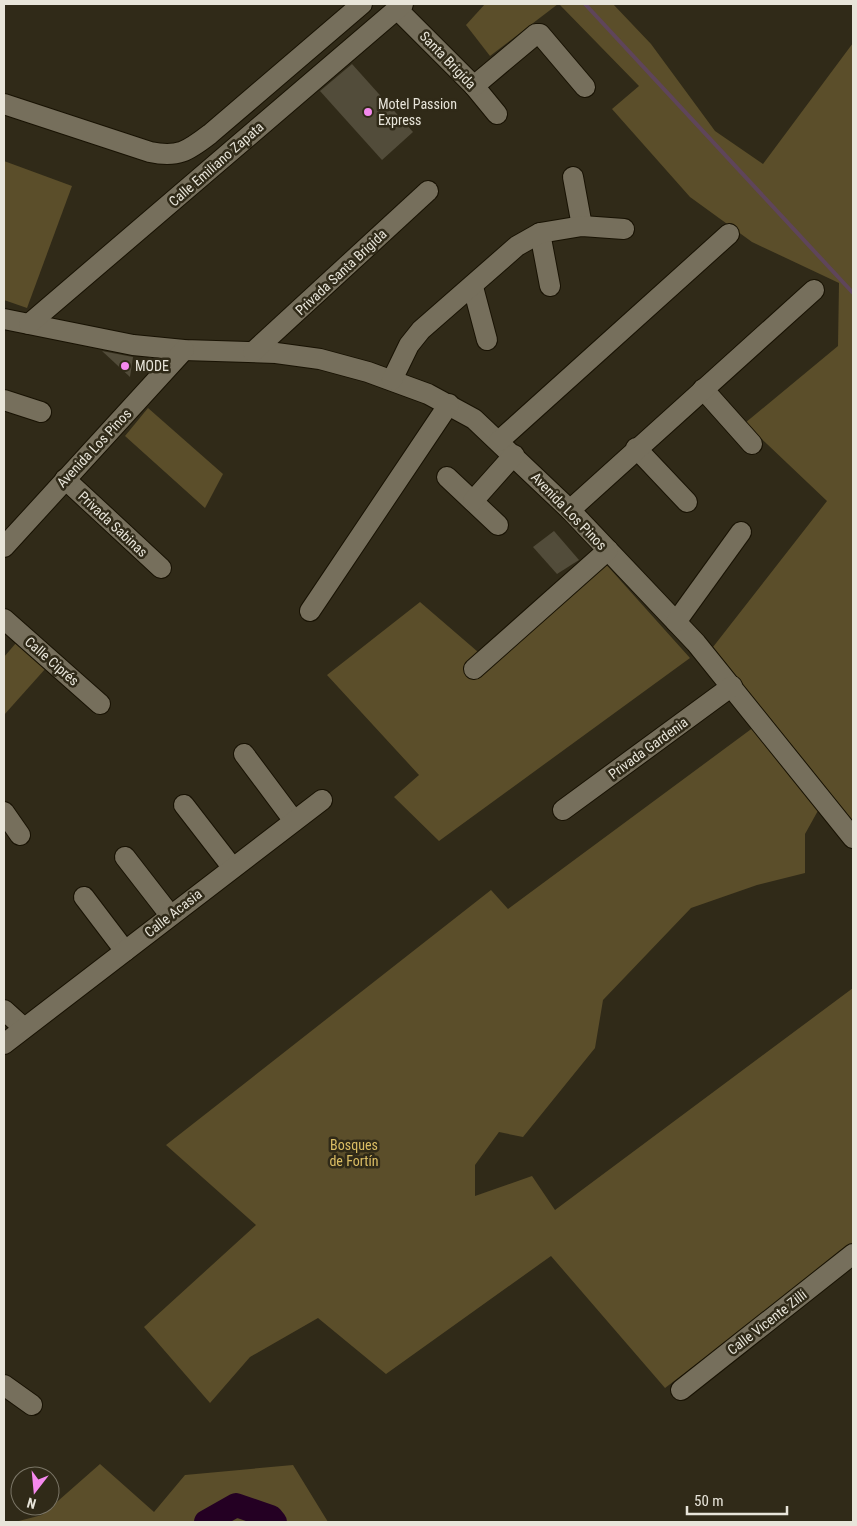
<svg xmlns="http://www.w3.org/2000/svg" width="857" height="1526" font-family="'Roboto Condensed',sans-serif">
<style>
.green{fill:#5b4e2a}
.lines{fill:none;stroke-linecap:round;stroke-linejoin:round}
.stream{stroke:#5f455a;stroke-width:4}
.river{stroke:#240023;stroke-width:24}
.building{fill:#524c3a}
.minor-casing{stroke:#181203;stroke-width:22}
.minor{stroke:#766f5c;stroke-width:20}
.poi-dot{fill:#f589ee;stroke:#302a18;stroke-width:2}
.labels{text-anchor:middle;stroke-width:5;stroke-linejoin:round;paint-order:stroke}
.street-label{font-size:14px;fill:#e8e5da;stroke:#302a18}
.poi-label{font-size:14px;fill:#e8e5da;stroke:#302a18;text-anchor:start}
.park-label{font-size:14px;fill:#dcbe64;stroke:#302a18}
</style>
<rect width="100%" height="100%" fill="#302a18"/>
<g class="green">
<path d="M485,4H558L490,56L466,25Z"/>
<path d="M559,4H613L651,44L715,131L763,164L853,43V821L713,647L827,501L745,423L838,346L839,283L752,242L690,197L612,109L639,86Z"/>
<path d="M4,161L72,186L27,308L4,300Z"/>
<path d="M148,408L223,474L205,508L125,436Z"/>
<path d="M603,561L690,658L439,841L394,797L419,775L327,675L420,602L492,664Z"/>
<path d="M16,643L46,668L4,715V657Z"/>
<path d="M754,727L820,807L805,834V873L757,885L691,908L603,1000L595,1048L523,1137L499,1132L475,1165V1196L532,1176L555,1210L853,988V1245L665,1388L551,1256L386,1374L318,1318L250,1357L210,1403L144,1327L256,1225L166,1145L491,890L508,909Z"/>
<path d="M100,1464L154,1512L185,1475L293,1465L328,1522H15L42,1515Z"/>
</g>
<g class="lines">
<path class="stream" d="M585,4L853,293"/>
<path class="river" d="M206,1522L236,1505L271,1517L275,1522"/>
</g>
<g class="building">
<path d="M352,64L413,132L382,160L320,91Z"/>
<path d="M102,351L133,357L130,377Z"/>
<path d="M554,531L579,560L557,574L533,547Z"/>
</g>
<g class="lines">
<defs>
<g id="minor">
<path d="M397,9L474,86L497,114"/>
<path d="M474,86L536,34H540L585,87"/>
<path d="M4,104L150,152C178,158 188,151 210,134L362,4"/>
<path d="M573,177L582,226"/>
<path d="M540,233L550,286"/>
<path d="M473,287L487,340"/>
<path d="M4,319L133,345L184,350L276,353L320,359L368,372L428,394L474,419L570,510L696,643L853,838"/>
<path d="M29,324L403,4"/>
<path d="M253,352L428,191"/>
<path d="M392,380L409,345L421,330L517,246L540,233L582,226L624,229"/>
<path d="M703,389L752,444"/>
<path d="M4,400L41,412"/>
<path d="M499,441L729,234"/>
<path d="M636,448L687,502"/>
<path d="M447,477L498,525"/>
<path d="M65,479L161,568"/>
<path d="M473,501L514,455"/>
<path d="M570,510L814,290"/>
<path d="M4,547L184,350"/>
<path d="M310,611L449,404"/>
<path d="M4,619L100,704"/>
<path d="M676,622L741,532"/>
<path d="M474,669L608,550"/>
<path d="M244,754L294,821"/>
<path d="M184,805L232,867"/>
<path d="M563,810L732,686"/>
<path d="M4,812L20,835"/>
<path d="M125,857L170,915"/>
<path d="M84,897L125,951"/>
<path d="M4,1010L24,1028"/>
<path d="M4,1044L322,800"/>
<path d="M4,1385L32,1405"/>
<path d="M681,1390L853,1254"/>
</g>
</defs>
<use href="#minor" class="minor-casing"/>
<use href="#minor" class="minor"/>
</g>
<g class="poi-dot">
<circle cx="368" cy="112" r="5"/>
<circle cx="125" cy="366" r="5"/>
</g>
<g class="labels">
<g class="street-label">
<text transform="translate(448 60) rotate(46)" y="5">Santa Brigida</text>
<text transform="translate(216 164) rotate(-41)" y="5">Calle Emiliano Zapata</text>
<text transform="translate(341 272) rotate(-43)" y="5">Privada Santa Brigida</text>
<text transform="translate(94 448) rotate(-47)" y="5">Avenida Los Pinos</text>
<text transform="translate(569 511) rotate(46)" y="5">Avenida Los Pinos</text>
<text transform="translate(113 524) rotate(43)" y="5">Privada Sabinas</text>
<text transform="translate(52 661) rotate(41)" y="5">Calle Ciprés</text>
<text transform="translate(648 748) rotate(-36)" y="5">Privada Gardenia</text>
<text transform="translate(173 913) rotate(-38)" y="5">Calle Acasia</text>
<text transform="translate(767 1322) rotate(-38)" y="5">Calle Vicente Zilli</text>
</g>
<g class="poi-label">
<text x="378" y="109">Motel Passion<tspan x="378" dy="16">Express</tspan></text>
<text x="135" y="371">MODE</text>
</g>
<g class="park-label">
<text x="354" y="1150">Bosques<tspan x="354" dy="16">de Fortín</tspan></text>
</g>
</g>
<rect width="857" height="1526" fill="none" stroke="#e8e5da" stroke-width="10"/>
<g transform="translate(35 1491) rotate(196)"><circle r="24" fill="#302a18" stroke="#7a7566"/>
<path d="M0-4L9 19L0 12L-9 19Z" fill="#f589ee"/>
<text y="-8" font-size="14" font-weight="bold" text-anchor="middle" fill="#e8e5da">N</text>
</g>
<path d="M687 1506v8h100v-8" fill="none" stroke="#e8e5da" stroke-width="2.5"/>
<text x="694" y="1506" font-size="15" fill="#e8e5da" stroke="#302a18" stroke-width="4" paint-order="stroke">50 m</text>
</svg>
